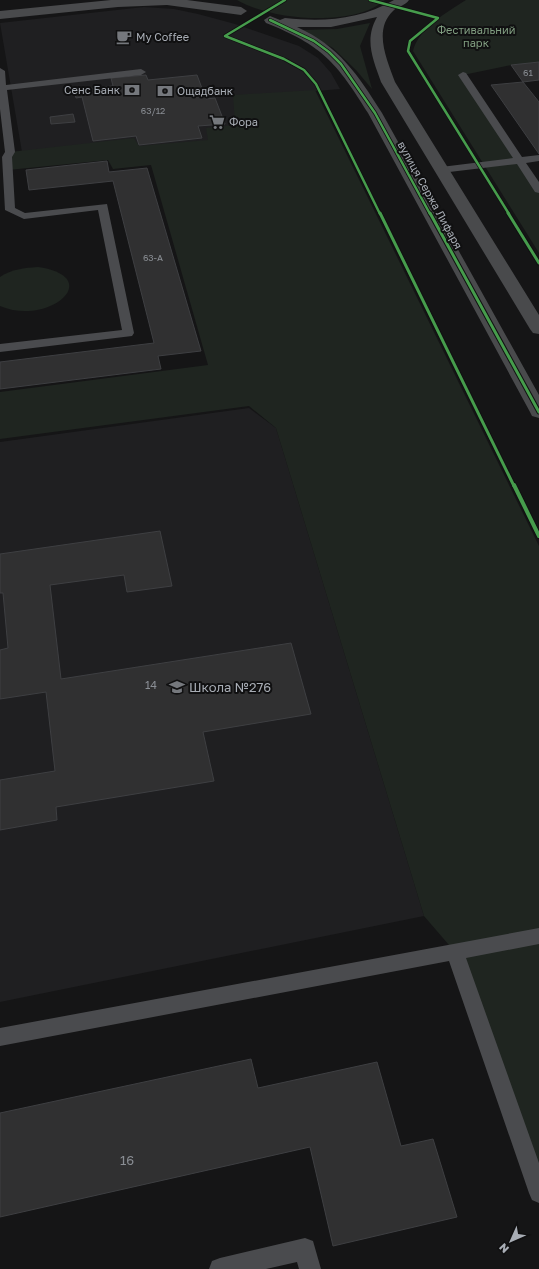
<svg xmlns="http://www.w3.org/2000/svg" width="539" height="1269" font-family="'Golos Text',sans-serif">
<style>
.built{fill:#1f1f21}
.green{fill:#1f2520}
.building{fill:#303031;stroke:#3e3f42}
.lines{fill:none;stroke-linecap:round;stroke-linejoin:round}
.lane{fill:#4a4b4e;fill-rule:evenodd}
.secondary{fill:#494a4c;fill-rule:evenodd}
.cycleway-far2-casing{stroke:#101011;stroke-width:4}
.cycleway-far1-casing{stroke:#101011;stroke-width:5}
.cycleway-casing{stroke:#101011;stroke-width:6}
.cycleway-far2{stroke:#469c4c;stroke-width:2.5}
.cycleway-far1{stroke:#469c4c;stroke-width:3}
.cycleway{stroke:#469c4c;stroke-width:4}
.labels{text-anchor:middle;stroke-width:4;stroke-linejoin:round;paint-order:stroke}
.far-number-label{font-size:9px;fill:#8a8e94}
.far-park-label{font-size:11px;fill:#819e81;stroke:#101011}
.far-poi-label{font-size:11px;fill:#a8adb5;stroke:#101011;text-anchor:start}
.far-street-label{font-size:11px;fill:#a8adb5;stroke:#101011}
.number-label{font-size:11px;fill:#8a8e94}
.poi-label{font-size:13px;fill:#a8adb5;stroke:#101011;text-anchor:start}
.near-number-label{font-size:13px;fill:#8a8e94}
</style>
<rect width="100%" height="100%" fill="#151516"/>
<g class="built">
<path d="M144,7L174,9L198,14L235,24L299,46L318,58L331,73L340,89L247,97L260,136L23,158L0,23Z"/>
<path d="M249,408L276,428L424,916L0,1002V442Z"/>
</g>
<g class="green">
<path d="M237,0H385C353,28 271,20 237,0Z"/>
<path d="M466,0H539V62L511,65L463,75L539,188V253L413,51C418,29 447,12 466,0Z"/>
<path d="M370,23L360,46L372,89L356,70L333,48L301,30L337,29Z"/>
<path d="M315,90L539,546V1193L455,952L424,916L276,428L249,406L0,439V392L208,365L151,165L113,169L108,160L8,170L10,152L134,138L139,146L208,140L206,128L235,125L233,95Z"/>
<path d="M38,267C106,277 49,327 0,306V277C12,269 24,268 38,267Z"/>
</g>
<g class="building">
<path d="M539,62V80L523,82L511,65Z"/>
<path d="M146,75L148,80L197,75L206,99L215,98L225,124L198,126L202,138L139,145L136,136L93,141L82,97L76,98L74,90L113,86L111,78Z"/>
<path d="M523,82L539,102V154L491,85Z"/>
<path d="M73,114L75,122L51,124L50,117Z"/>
<path d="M107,161L109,172L147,168L201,351L158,356L161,369L0,389V362L154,343L113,181L29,190L26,170Z"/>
<path d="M160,531L172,586L127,592L124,575L50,585L61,679L291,643L311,714L203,732L214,781L56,807L57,820L0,830V780L55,771L46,692L0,699V650L8,648L3,593H0V554Z"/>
<path d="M251,1059L258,1088L377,1062L401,1146L433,1139L457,1217L333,1246L310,1147L0,1217V1113Z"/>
</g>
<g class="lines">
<g class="lane">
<path d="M0,68L5,71L6,85L141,69L146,72L141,75L7,90L15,152L12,157L15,208L25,213L107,204L134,333L132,336L0,352V344L122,330L98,210L24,219L5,210L2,157L5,152L0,109Z"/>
<path d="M463,72L466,73L522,157L539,155V161L526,163L539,182V193L535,192L517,164L441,173L436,170L441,167L513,158L458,75Z"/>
<path d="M539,928V944L466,958L539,1163V1203L532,1200L529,1193L449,961L0,1046V1028Z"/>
<path d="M305,1238L313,1241L321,1269H299L297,1262L266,1269H209L212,1261L220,1258Z"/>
</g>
<g class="secondary">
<path d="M111,0H187L241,7L247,11L241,15L167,5L118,7L0,19V11Z"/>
<path d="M394,0H409C405,6 398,6 393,11C373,30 387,60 395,82L539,315V334L533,333L530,329L381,82C373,59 364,40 377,17L331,27H297C339,46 358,75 382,113L539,395V418L532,416L530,412L368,113C337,63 322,45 266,23L264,20L270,16L280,20L285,18C323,22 360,20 394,0Z"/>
</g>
<defs>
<g id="cycleway-far2">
<path d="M285,0L225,36L284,59L304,70L316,84L380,214"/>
<path d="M370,0L438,18L410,41L408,51L509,214"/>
<path d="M270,20L314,41L329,52L341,64L375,113L430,214"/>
</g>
<g id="cycleway-far1">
<path d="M380,213L514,486"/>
<path d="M430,213L539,412"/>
<path d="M508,213L539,263"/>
</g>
<path id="cycleway" d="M514,485L539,536"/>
</defs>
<use href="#cycleway-far2" class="cycleway-far2-casing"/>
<use href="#cycleway-far1" class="cycleway-far1-casing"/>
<use href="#cycleway" class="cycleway-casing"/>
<use href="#cycleway-far2" class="cycleway-far2"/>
<use href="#cycleway-far1" class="cycleway-far1"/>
<use href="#cycleway" class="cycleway"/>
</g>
<defs>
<symbol id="cafe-bare" viewBox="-9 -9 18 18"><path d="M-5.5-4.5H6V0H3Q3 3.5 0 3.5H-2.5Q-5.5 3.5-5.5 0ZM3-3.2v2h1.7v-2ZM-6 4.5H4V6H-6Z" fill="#75787d" stroke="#101011" stroke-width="2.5" paint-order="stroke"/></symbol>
<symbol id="bank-bare" viewBox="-9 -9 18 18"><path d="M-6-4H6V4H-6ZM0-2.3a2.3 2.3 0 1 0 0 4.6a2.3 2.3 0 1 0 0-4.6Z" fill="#75787d" stroke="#101011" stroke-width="2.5" paint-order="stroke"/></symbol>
<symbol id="supermarket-bare" viewBox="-9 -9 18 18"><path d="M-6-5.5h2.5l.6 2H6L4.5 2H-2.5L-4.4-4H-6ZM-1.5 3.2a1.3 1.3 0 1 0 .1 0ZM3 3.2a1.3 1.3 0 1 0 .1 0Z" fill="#75787d" stroke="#101011" stroke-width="2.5" paint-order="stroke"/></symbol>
<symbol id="school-bare" viewBox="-9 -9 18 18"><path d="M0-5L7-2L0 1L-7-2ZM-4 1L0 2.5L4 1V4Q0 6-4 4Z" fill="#75787d" stroke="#101011" stroke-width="2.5" paint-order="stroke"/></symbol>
</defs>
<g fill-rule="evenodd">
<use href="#cafe-bare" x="113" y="26" width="22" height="22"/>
<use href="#bank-bare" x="121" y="79" width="22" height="22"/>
<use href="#bank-bare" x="154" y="80" width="22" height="22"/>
<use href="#supermarket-bare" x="206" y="111" width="22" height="22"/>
<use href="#school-bare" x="166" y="676" width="22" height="22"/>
</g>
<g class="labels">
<g class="far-number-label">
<text x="528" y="76">61</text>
<text x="153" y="114">63/12</text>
<text x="153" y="261">63-А</text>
</g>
<g class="far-park-label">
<text x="476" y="34">Фестивальний<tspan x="476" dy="13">парк</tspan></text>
</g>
<g class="far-poi-label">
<text x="136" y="41">My Coffee</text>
<text x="120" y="94" text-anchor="end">Сенс Банк</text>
<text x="177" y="95">Ощадбанк</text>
<text x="229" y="126">Фора</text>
</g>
<g class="far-street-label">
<text transform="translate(430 195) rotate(61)" y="4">вулиця Сержа Лифаря</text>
</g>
<g class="number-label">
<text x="151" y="689">14</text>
</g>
<g class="poi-label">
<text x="189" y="692">Школа №276</text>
</g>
<g class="near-number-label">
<text x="127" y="1165">16</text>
</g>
</g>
<g transform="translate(511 1241) rotate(225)" stroke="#101011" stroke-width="3" paint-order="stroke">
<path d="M0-3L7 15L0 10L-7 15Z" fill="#a8adb5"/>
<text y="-6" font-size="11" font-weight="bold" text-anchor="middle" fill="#a8adb5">N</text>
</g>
</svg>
